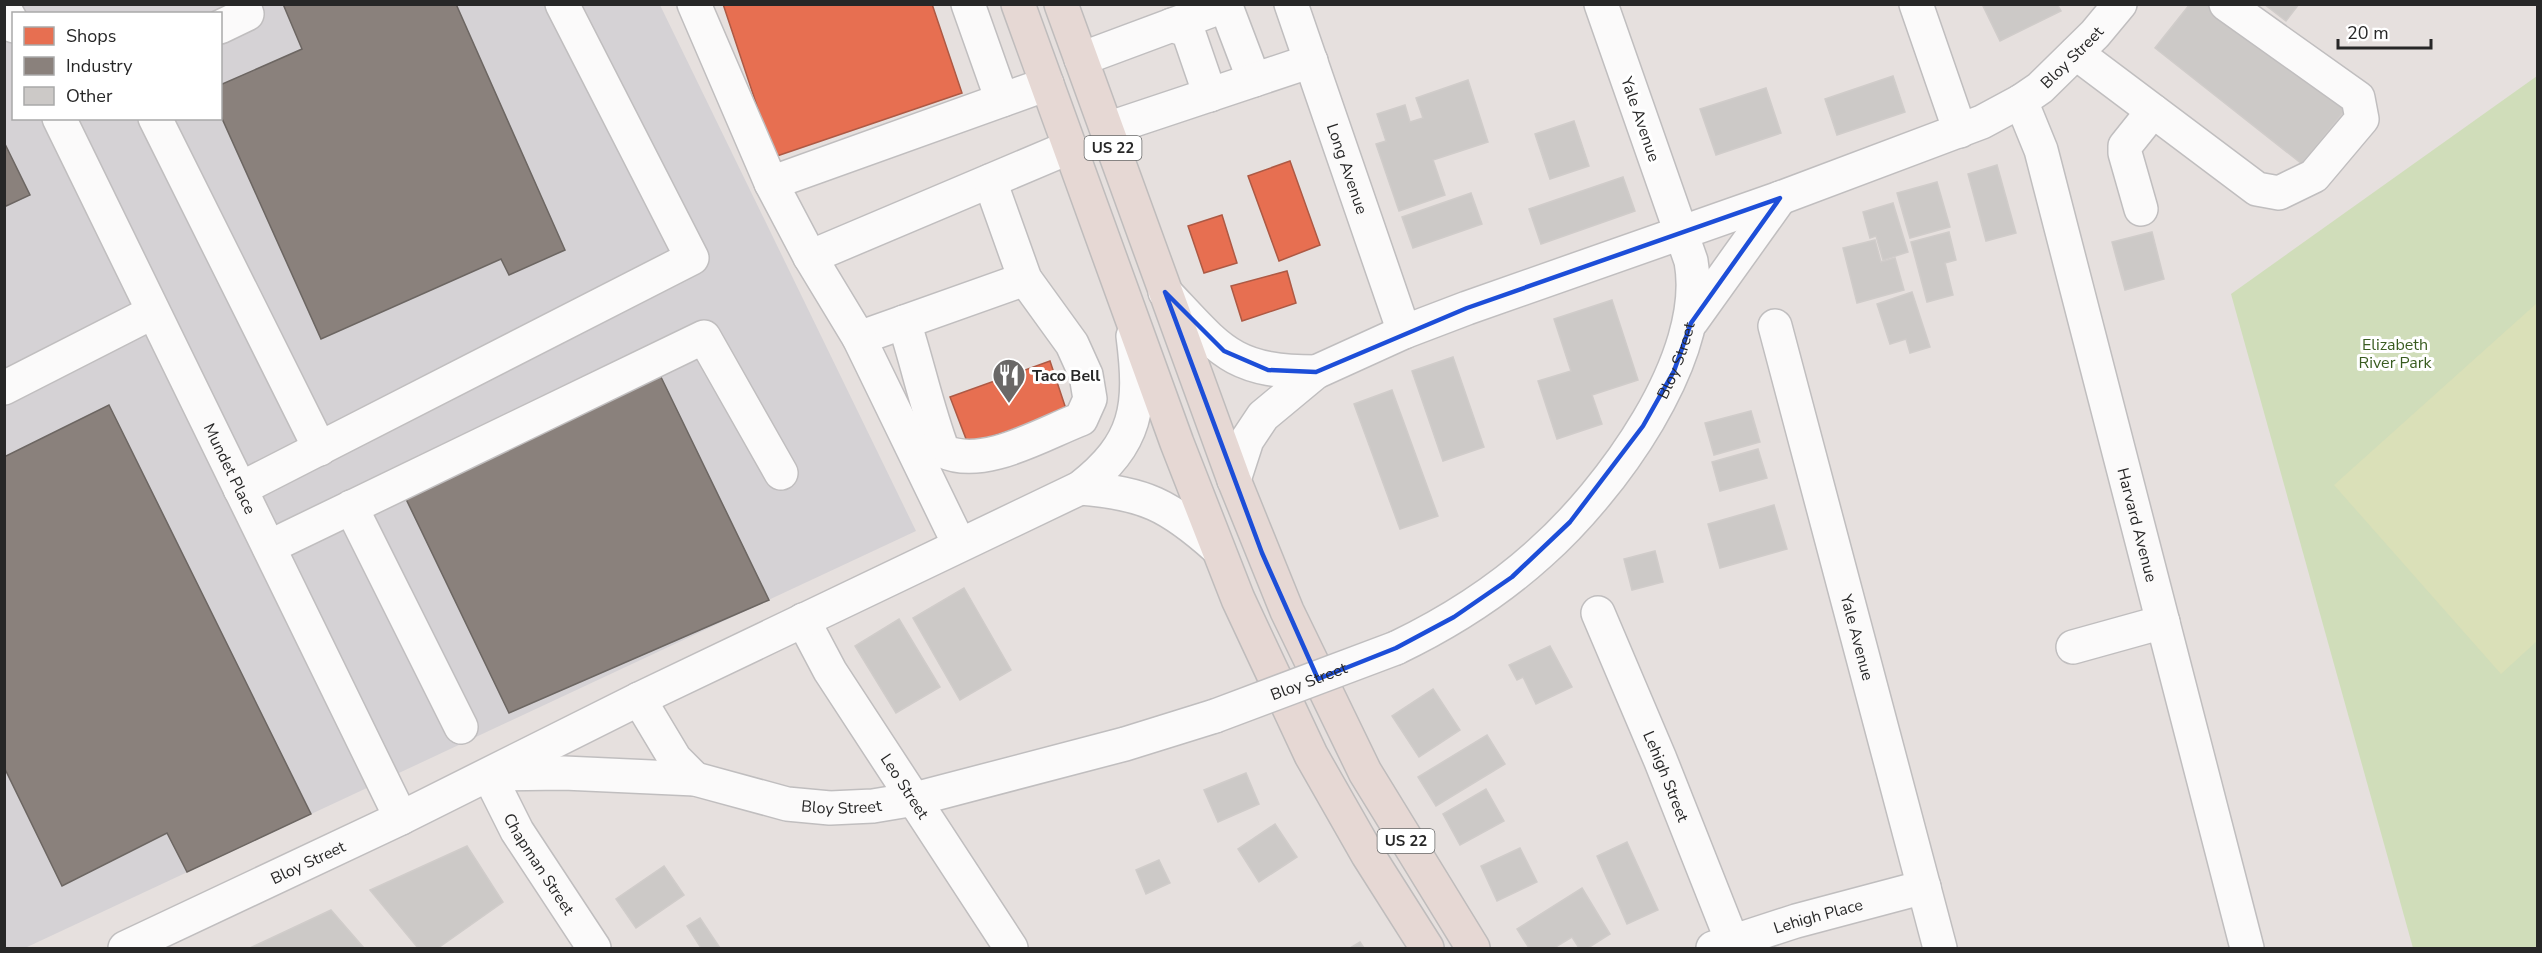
<svg xmlns="http://www.w3.org/2000/svg" width="2542" height="953" font-family="'Nunito Sans',sans-serif">
<style>
.industrial{fill:#d5d2d5;fill-rule:evenodd}
.green{fill:#d0ddba}
.pitch{fill:#dae0b8}
.shops{fill:#e76f51;stroke:#ad5944;stroke-width:1.5}
.industry{fill:#8a817c;stroke:#6c6662;stroke-width:1.5}
.building{fill:#ccc9c7;stroke:#d0ccca;stroke-width:1.5}
.lines{fill:none;stroke-linecap:round;stroke-linejoin:round}
.minor-casing{stroke:#c0bebf;stroke-width:36}
.highway-casing{stroke:#bfbcbc;stroke-width:36}
.minor{stroke:#fbfafa;stroke-width:33}
.highway{stroke:#e6d8d4;stroke-width:33}
.minor-bridge-casing{stroke:#c0bebf;stroke-width:36;stroke-linecap:butt}
.minor-bridge{stroke:#fbfafa;stroke-width:33}
.marked{fill:none;stroke:#1d4ed8;stroke-width:4.5;stroke-linejoin:round}
.labels{text-anchor:middle;stroke-width:6;stroke-linejoin:round;paint-order:stroke}
.shield{fill:#fff;stroke:#686868;stroke-width:1.5}
.shield-label{font-size:15px;font-weight:bold;fill:#272727}
.street-label{font-size:16px;fill:#272727;stroke:#fff}
.park-label{font-size:16px;fill:#395c20;stroke:#fff}
.poi-label{font-size:16px;font-weight:bold;fill:#272727;stroke:#fff;text-anchor:start}
</style>
<rect width="100%" height="100%" fill="#e6e0de"/>
<path class="industrial" d="M5,5H660L916,531L25,948H5ZM14,14H220V118H14Z"/>
<path class="green" d="M2537,76V948H2413L2231,294Z"/>
<path class="pitch" d="M2537,303V641L2501,674L2334,485Z"/>
<g class="shops">
<path d="M723,4H932L962,93L774,157Z"/>
<path d="M1290,161L1320,245L1279,261L1248,176Z"/>
<path d="M1222,215L1237,263L1204,273L1188,226Z"/>
<path d="M1287,271L1296,303L1242,321L1231,286Z"/>
<path d="M1050,361L1067,412L968,444L950,397Z"/>
</g>
<g class="industry">
<path d="M283,4H456L565,250L509,275L501,259L321,339L220,114V85L302,49Z"/>
<path d="M4,142L30,195L4,207Z"/>
<path d="M660,375L769,600L509,713L406,499Z"/>
<path d="M109,405L311,814L187,872L167,833L62,886L4,767V457Z"/>
</g>
<g class="building">
<path d="M1982,4H2057L2061,11L2000,41Z"/>
<path d="M2190,4H2212L2345,110L2302,164L2155,48Z"/>
<path d="M2264,4H2299L2286,21Z"/>
<path d="M1893,76L1905,112L1837,135L1825,99Z"/>
<path d="M1468,80L1488,142L1433,160L1445,195L1399,211L1376,144L1386,141L1377,114L1405,105L1410,122L1423,118L1416,98Z"/>
<path d="M1766,88L1781,133L1716,155L1700,109Z"/>
<path d="M1574,121L1589,166L1550,179L1535,134Z"/>
<path d="M1997,165L2016,233L1986,241L1968,174Z"/>
<path d="M1623,177L1635,211L1541,244L1529,209Z"/>
<path d="M1937,182L1950,227L1910,238L1897,193Z"/>
<path d="M1471,193L1482,224L1413,248L1402,217Z"/>
<path d="M1893,203L1908,252L1883,260L1876,236L1870,238L1863,212Z"/>
<path d="M1949,232L1956,260L1945,263L1953,295L1927,302L1911,242Z"/>
<path d="M2152,232L2164,279L2125,290L2112,242Z"/>
<path d="M1875,240L1881,262L1895,258L1904,290L1857,303L1843,248Z"/>
<path d="M1912,292L1930,347L1910,353L1906,339L1890,344L1877,304Z"/>
<path d="M1612,300L1638,380L1592,395L1602,424L1557,439L1538,381L1571,371L1554,319Z"/>
<path d="M1453,357L1484,447L1443,461L1412,371Z"/>
<path d="M1392,390L1438,516L1400,529L1354,404Z"/>
<path d="M1751,411L1760,442L1714,455L1705,423Z"/>
<path d="M1758,449L1767,478L1720,491L1712,462Z"/>
<path d="M1774,505L1787,549L1720,568L1708,524Z"/>
<path d="M1655,551L1663,582L1632,590L1624,559Z"/>
<path d="M964,588L1011,670L960,700L913,618Z"/>
<path d="M899,619L940,687L896,713L855,646Z"/>
<path d="M1550,646L1572,687L1536,704L1523,677L1517,680L1509,665Z"/>
<path d="M1433,689L1460,730L1419,757L1392,716Z"/>
<path d="M1487,735L1505,764L1436,806L1418,777Z"/>
<path d="M1246,773L1259,804L1218,822L1204,790Z"/>
<path d="M1486,789L1504,821L1460,845L1443,814Z"/>
<path d="M1275,824L1297,857L1259,882L1238,849Z"/>
<path d="M1627,842L1658,910L1627,924L1597,856Z"/>
<path d="M467,846L503,902L438,948H418L370,890Z"/>
<path d="M1520,848L1537,882L1497,901L1481,866Z"/>
<path d="M1159,860L1170,883L1146,894L1136,870Z"/>
<path d="M664,866L684,895L636,928L616,899Z"/>
<path d="M1582,888L1610,934L1588,948H1579L1572,937L1554,948H1529L1517,929Z"/>
<path d="M331,910L364,948H250Z"/>
<path d="M700,918L720,948H701L687,926Z"/>
<path d="M1360,942L1364,948H1350Z"/>
</g>
<g class="lines">
<defs>
<g id="minor">
<path d="M694,4L771,183"/>
<path d="M968,4L1002,100"/>
<path id="s1" d="M1291,4L1404,332"/>
<path d="M1916,4L1960,131"/>
<path d="M4,8L14,26"/>
<path d="M1172,25L1188,31L1210,95"/>
<path d="M220,27L247,14L243,4"/>
<path d="M2076,53L2257,189L2279,193L2314,176L2362,119L2358,98L2226,4"/>
<path d="M1081,59L1218,8L1227,9L1254,80"/>
<path id="s2" d="M2021,101L2041,150L2247,948"/>
<path id="s3" d="M59,118L401,818"/>
<path d="M155,118L320,449"/>
<path d="M1107,129L1311,61"/>
<path d="M2141,209L2125,153V146L2153,111"/>
<path d="M810,257L1070,147"/>
<path d="M1165,292C1220,350 1231,372 1316,372"/>
<path d="M1692,321L1780,198"/>
<path d="M904,322C918,365 927,409 943,451C983,470 1042,434 1081,419L1090,399L1086,375L1072,344L1025,279L990,181"/>
<path id="s4" d="M1775,326L1940,948"/>
<path d="M859,338L1025,279"/>
<path d="M4,388L153,312"/>
<path id="s5" d="M1234,480L1247,440L1263,416L1316,372L1404,332L1467,308L1780,198L1982,122L2021,101L2040,88L2095,34L2120,4"/>
<path d="M1080,488C1144,493 1169,505 1217,548"/>
<path d="M240,489L692,258L562,4"/>
<path d="M351,507L461,727"/>
<path d="M959,544L859,338L810,257L771,183L1047,84"/>
<path d="M269,547L704,337L781,473"/>
<path id="s6" d="M1598,613L1660,759L1732,941"/>
<path id="s7" d="M803,620L830,671L1011,948"/>
<path d="M2073,647L2163,622"/>
<path id="s8" d="M1396,648C1448,623 1497,592 1540,553C1609,492 1709,358 1691,261L1601,4"/>
<path d="M639,699L675,759L695,779"/>
<path id="s9" d="M497,774L564,773L695,779L787,804L830,808L873,806L915,799L1125,744L1215,716"/>
<path id="s10" d="M489,775L517,831L594,948"/>
<path id="s11" d="M125,948L401,818L639,699L1080,488C1138,443 1142,406 1133,336"/>
<path id="s12" d="M1713,948L1796,921L1924,887"/>
</g>
<g id="highway">
<path d="M1018,4L1177,443L1238,599L1311,755L1368,855L1427,948"/>
<path d="M1061,4L1234,480L1287,611L1365,772L1473,948"/>
</g>
</defs>
<use href="#minor" class="minor-casing"/>
<use href="#highway" class="highway-casing"/>
<use href="#minor" class="minor"/>
<use href="#highway" class="highway"/>
<defs>
<g id="minor-bridge">
<path id="s13" d="M1215,716L1396,648"/>
</g>
</defs>
<use href="#minor-bridge" class="minor-bridge-casing"/>
<use href="#minor-bridge" class="minor-bridge"/>
</g>
<path class="marked" d="M1780,198L1691,323L1674,371L1643,426L1570,522L1512,577L1454,617L1396,648L1318,679L1262,553L1165,292L1224,351L1268,370L1316,372L1467,308Z"/>
<defs>
<symbol id="restaurant-pin" viewBox="-11 -11 22 30"><path d="M0 17L-7.5 6A9.5 9.5 0 1 1 7.5 6Z" fill="#6a6867" stroke="#fff"/><path d="M-5-6h1v4h1v-4h1v4h1v-4h1v5L-1.5 .5V6h-2V.5L-5-1ZM5-6V6H3V1.5H1.5Q1.5-4 5-6Z" fill="#fff"/></symbol>
</defs>
<g fill-rule="evenodd">
<use href="#restaurant-pin" x="990" y="356" width="38" height="52"/>
</g>
<g class="labels">
<g class="shield">
<rect x="1084.5" y="136" width="57" height="24" rx="4.5"/>
<rect x="1377.5" y="829" width="57" height="24" rx="4.5"/>
</g>
<g class="shield-label">
<text x="1113" y="153">US 22</text>
<text x="1406" y="846">US 22</text>
</g>
<g class="street-label">
<text dy="6" stroke="none"><textPath href="#s5" startOffset="963">Bloy Street</textPath></text>
<text transform="translate(1641 119) rotate(71)" y="6">Yale Avenue</text>
<text dy="6" stroke="none"><textPath href="#s1" startOffset="174">Long Avenue</textPath></text>
<text dy="6" stroke="none"><textPath href="#s8" startOffset="411">Bloy Street</textPath></text>
<text dy="6" stroke="none"><textPath href="#s3" startOffset="390">Mundet Place</textPath></text>
<text dy="6" stroke="none"><textPath href="#s2" startOffset="440">Harvard Avenue</textPath></text>
<text dy="6" stroke="none"><textPath href="#s4" startOffset="322">Yale Avenue</textPath></text>
<text dy="6" stroke="none"><textPath href="#s13" startOffset="100">Bloy Street</textPath></text>
<text dy="6" stroke="none"><textPath href="#s6" startOffset="177">Lehigh Street</textPath></text>
<text dy="6" stroke="none"><textPath href="#s7" startOffset="195">Leo Street</textPath></text>
<text dy="6" stroke="none"><textPath href="#s9" startOffset="348">Bloy Street</textPath></text>
<text dy="6" stroke="none"><textPath href="#s11" startOffset="202">Bloy Street</textPath></text>
<text dy="6" stroke="none"><textPath href="#s10" startOffset="102">Chapman Street</textPath></text>
<text dy="6" stroke="none"><textPath href="#s12" startOffset="110">Lehigh Place</textPath></text>
</g>
<g class="park-label">
<text x="2395" y="350">Elizabeth<tspan x="2395" dy="18">River Park</tspan></text>
</g>
<g class="poi-label">
<text x="1032" y="381">Taco Bell</text>
</g>
</g>
<rect width="2542" height="953" fill="none" stroke="#272727" stroke-width="12"/>
<rect x="12" y="12" width="210" height="108" fill="#ffffff" stroke="#a9a9a9" stroke-width="1.5"/>
<rect x="24" y="27" width="30" height="18" fill="#e76f51" stroke="#a9a9a9" stroke-width="1.5"/>
<text x="66" y="42" font-size="18" fill="#272727">Shops</text>
<rect x="24" y="57" width="30" height="18" fill="#8a817c" stroke="#a9a9a9" stroke-width="1.5"/>
<text x="66" y="72" font-size="18" fill="#272727">Industry</text>
<rect x="24" y="87" width="30" height="18" fill="#ccc9c7" stroke="#a9a9a9" stroke-width="1.5"/>
<text x="66" y="102" font-size="18" fill="#272727">Other</text>
<path d="M2338 39v9h93v-9" fill="none" stroke="#272727" stroke-width="3"/>
<text x="2347" y="39" font-size="18" fill="#272727" stroke="#ffffff" stroke-width="4.5" paint-order="stroke">20 m</text>
</svg>
